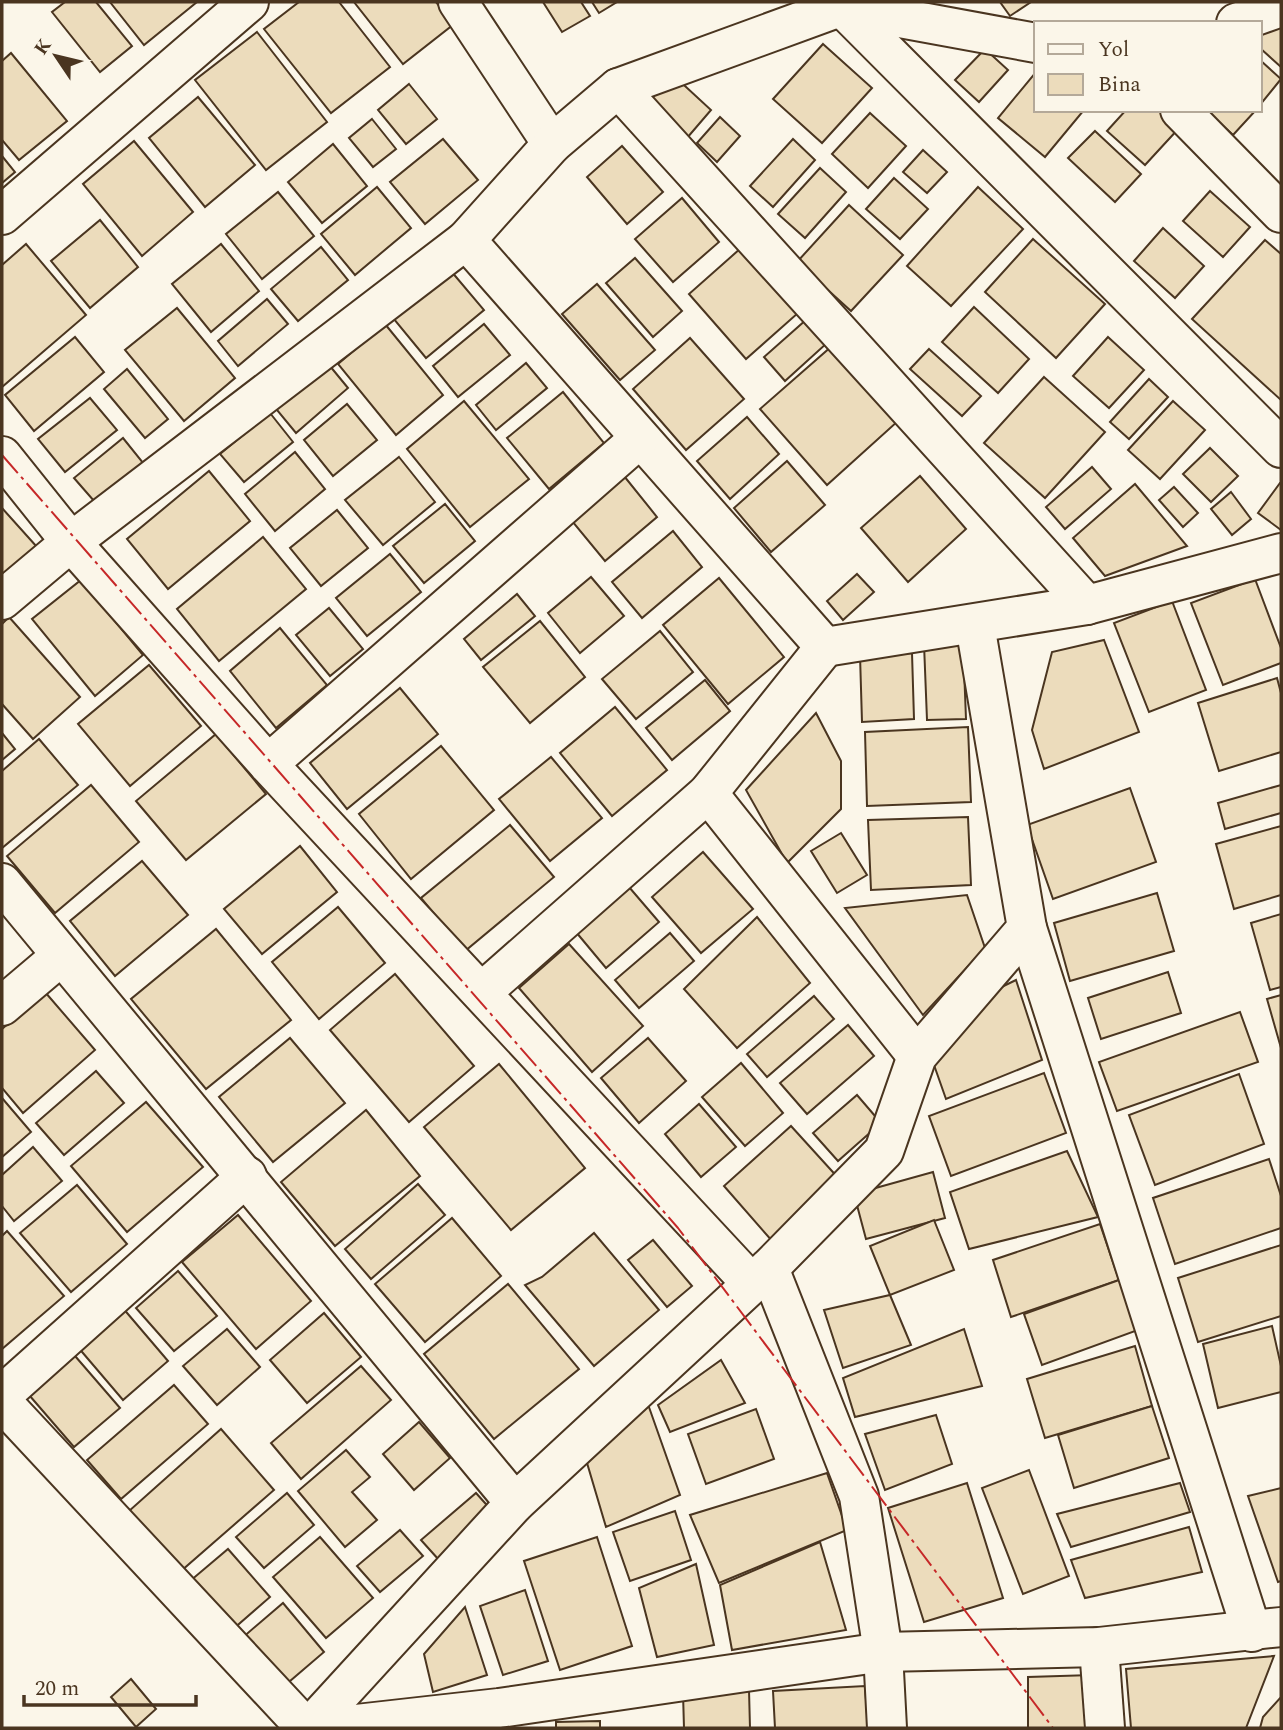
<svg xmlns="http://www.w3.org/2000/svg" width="1283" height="1730" font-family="Spectral,serif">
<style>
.building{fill:#ecdcbc;stroke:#4a3520;stroke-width:2}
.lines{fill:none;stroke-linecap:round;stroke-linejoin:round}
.street-casing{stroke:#4a3520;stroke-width:42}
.secondary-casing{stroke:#4a3520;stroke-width:42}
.street{stroke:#fbf6e9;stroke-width:38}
.secondary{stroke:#fbf6e9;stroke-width:38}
.power{stroke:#c62828;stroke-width:2;stroke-dasharray:24 5 3.5 5;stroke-linecap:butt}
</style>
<rect width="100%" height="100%" fill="#fbf6e9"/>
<g class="building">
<path d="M65,2H96L132,46L100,72L52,12Z"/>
<path d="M110,2H197L144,45Z"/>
<path d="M299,2H339L390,67L331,113L264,29Z"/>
<path d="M354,2H436L454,24L403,64Z"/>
<path d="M543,2H581L590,16L562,32Z"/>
<path d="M592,2H617L599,13Z"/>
<path d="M1000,2H1031L1010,16Z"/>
<path d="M1281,14V67L1260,48V37Z"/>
<path d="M257,32L327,122L266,170L195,80Z"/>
<path d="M823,44L872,88L822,143L773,99Z"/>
<path d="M985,49L1008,70L979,102L955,80Z"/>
<path d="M11,53L67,121L19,160L2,140V61Z"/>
<path d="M1260,60L1281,79L1260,105Z"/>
<path d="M1036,72V110H1084L1045,157L998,118Z"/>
<path d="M672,74L711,110L687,138L648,101Z"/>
<path d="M409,84L437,119L406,144L378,110Z"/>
<path d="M198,97L255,165L205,207L149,138Z"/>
<path d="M1126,110H1161L1180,127L1145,165L1107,131Z"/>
<path d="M1206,110H1256L1233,135Z"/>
<path d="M870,113L906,146L868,188L832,154Z"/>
<path d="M720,117L740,136L717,162L697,143Z"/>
<path d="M372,119L396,149L373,167L349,138Z"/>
<path d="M1095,131L1141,174L1115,202L1068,158Z"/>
<path d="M443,139L478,180L425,224L390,182Z"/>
<path d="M793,139L815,160L773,207L750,186Z"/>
<path d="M134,141L193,212L142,256L83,184Z"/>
<path d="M333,144L367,186L322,223L288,182Z"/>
<path d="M622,146L663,192L627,224L587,177Z"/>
<path d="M923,150L947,172L927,193L903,172Z"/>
<path d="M2,156L15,172L2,183Z"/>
<path d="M820,168L846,192L805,238L778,214Z"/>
<path d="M894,178L928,209L900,239L866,209Z"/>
<path d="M377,187L411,228L355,275L321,234Z"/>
<path d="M978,187L1023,229L951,306L907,266Z"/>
<path d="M1210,191L1250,227L1223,257L1183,221Z"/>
<path d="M278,192L314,236L262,279L226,234Z"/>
<path d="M682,198L719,242L673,282L635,239Z"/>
<path d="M849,205L903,255L851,311L797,262Z"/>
<path d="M100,220L138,267L90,308L51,261Z"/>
<path d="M1163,228L1204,266L1175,298L1134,261Z"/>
<path d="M1033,239L1105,304L1056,358L985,292Z"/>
<path d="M1265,240L1281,254V400L1192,319Z"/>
<path d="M26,244L86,315L2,387V265Z"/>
<path d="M221,244L259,291L211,332L172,284Z"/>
<path d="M321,247L348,280L298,321L271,289Z"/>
<path d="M741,248L798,313L746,359L689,294Z"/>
<path d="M635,258L682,311L653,337L606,283Z"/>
<path d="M451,271L484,310L426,358L393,318Z"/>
<path d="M597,284L655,350L620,380L562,314Z"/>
<path d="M267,299L288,324L238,366L218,341Z"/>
<path d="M974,307L1029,359L998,393L942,342Z"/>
<path d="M177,308L235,378L184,421L125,350Z"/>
<path d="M807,319L827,343L785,381L764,357Z"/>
<path d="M385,324L443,395L396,435L338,364Z"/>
<path d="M484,324L510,355L458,397L433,366Z"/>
<path d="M75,337L104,372L34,431L5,395Z"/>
<path d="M1108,337L1144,370L1109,408L1073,376Z"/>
<path d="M690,338L744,399L686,450L633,389Z"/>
<path d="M832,346L898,421L827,485L760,409Z"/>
<path d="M929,349L981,396L962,416L910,369Z"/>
<path d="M325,360L348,388L296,433L272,404Z"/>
<path d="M526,363L547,388L496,430L476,405Z"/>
<path d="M127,369L168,419L145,438L104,389Z"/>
<path d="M1044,377L1105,432L1045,498L984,443Z"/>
<path d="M1149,379L1168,397L1129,439L1110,422Z"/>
<path d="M563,392L604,443L549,489L507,438Z"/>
<path d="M90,398L117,430L65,472L38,439Z"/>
<path d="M464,401L529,479L470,527L407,449Z"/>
<path d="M1173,401L1205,430L1160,479L1128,450Z"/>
<path d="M347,404L377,440L333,476L304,440Z"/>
<path d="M270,413L293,442L244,482L220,454Z"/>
<path d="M747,417L779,454L730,499L697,461Z"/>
<path d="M123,438L148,469L101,509L74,478Z"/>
<path d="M1210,448L1238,476L1211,502L1183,474Z"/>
<path d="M295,452L325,489L275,531L245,494Z"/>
<path d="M399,457L435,502L383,545L345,500Z"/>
<path d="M787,461L825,505L771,552L734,508Z"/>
<path d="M1092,467L1111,489L1065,529L1046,507Z"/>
<path d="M209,471L250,521L168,589L127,539Z"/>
<path d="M620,471L657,517L605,561L567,515Z"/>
<path d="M920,476L966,529L908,582L861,528Z"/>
<path d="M1280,483H1281V530L1258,513Z"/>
<path d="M1135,484L1187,546L1105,576L1073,538Z"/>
<path d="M1174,487L1198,513L1183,527L1159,500Z"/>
<path d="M1231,492L1251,519L1232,535L1211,509Z"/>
<path d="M445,504L475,541L424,583L393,546Z"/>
<path d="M2,508L37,547L2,579Z"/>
<path d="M337,510L368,548L321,586L290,548Z"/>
<path d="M673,531L702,567L642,618L612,582Z"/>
<path d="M263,537L306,589L219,661L177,609Z"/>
<path d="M390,554L421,592L367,636L336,598Z"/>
<path d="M857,574L874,592L843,620L827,601Z"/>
<path d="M591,577L624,616L580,653L548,613Z"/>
<path d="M719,578L784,657L728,704L663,625Z"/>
<path d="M1255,579L1281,648V663L1223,685L1191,603Z"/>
<path d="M81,580L143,655L95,696L32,619Z"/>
<path d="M517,594L535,616L481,660L464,639Z"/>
<path d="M1172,601L1206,690L1149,712L1114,623Z"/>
<path d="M329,608L363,649L330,676L296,635Z"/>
<path d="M9,617L80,697L33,739L2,704V624Z"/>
<path d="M540,621L585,677L530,723L483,667Z"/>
<path d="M280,628L327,685L276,728L230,671Z"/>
<path d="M660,631L693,672L636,719L602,679Z"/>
<path d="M1104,640L1139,732L1044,769L1032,730L1052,652Z"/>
<path d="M963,642L966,719L927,720L924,644Z"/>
<path d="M912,653L914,719L862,722L860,655Z"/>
<path d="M149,665L201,726L130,786L78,724Z"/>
<path d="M1277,678L1281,693V752L1219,771L1198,703Z"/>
<path d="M705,680L730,711L672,760L646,728Z"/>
<path d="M400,688L438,734L347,809L310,763Z"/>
<path d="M615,707L667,770L612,816L560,753Z"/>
<path d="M816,713L841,761V809L787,863L746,790Z"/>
<path d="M968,727L971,802L867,806L865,732Z"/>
<path d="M2,733L15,749L2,760Z"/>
<path d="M216,734L266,794L186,860L136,801Z"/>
<path d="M39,739L78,785L2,848V771Z"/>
<path d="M441,746L494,810L411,879L359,814Z"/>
<path d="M551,757L602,818L550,861L499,799Z"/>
<path d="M91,785L139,842L55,913L7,856Z"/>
<path d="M1281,785V813L1225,829L1218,803Z"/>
<path d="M1130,788L1156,862L1053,899L1027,825Z"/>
<path d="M968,817L971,885L871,890L868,820Z"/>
<path d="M510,825L554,877L465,951L421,898Z"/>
<path d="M1281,826V895L1234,909L1216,844Z"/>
<path d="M841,833L867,875L837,893L811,851Z"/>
<path d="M300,846L337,892L262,954L224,909Z"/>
<path d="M703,852L753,909L701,953L652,897Z"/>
<path d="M142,861L188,915L115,976L70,921Z"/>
<path d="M629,887L659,922L606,968L576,932Z"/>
<path d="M1157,893L1174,951L1070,981L1054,923Z"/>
<path d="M967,895L985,948L923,1015L845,908Z"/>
<path d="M338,907L385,963L319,1019L272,962Z"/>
<path d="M1281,914V987L1270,990L1251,923Z"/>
<path d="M757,917L810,983L737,1048L684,989Z"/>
<path d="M216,929L291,1020L206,1089L131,999Z"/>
<path d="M670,933L694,961L639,1008L615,980Z"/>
<path d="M569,944L643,1026L592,1072L519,988Z"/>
<path d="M1168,972L1181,1013L1101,1039L1088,998Z"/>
<path d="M395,974L474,1066L409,1122L330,1030Z"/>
<path d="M1016,980L1042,1060L946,1099L934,1065L985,995Z"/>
<path d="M45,992L95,1050L23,1113L2,1088V1029Z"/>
<path d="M1281,995V1048L1267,999Z"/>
<path d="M814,996L834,1019L767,1077L747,1054Z"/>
<path d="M1240,1012L1258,1062L1117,1111L1099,1062Z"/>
<path d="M848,1025L874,1056L807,1114L780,1083Z"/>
<path d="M290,1038L345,1103L273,1162L219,1097Z"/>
<path d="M648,1038L686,1081L639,1123L601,1078Z"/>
<path d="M741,1063L783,1113L745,1146L702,1097Z"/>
<path d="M499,1064L585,1168L511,1230L424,1127Z"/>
<path d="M96,1071L124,1103L64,1155L36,1123Z"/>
<path d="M1044,1073L1066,1133L951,1176L929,1116Z"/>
<path d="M1239,1074L1264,1144L1155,1185L1129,1115Z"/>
<path d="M857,1095L881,1123L838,1161L813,1133Z"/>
<path d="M2,1098L31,1132L2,1157Z"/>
<path d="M146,1102L203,1167L127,1232L71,1166Z"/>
<path d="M699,1104L736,1147L701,1177L665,1134Z"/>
<path d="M366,1110L420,1176L335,1246L281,1182Z"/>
<path d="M791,1126L841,1181L773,1242L724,1186Z"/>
<path d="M33,1147L62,1181L14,1221L2,1206V1175Z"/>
<path d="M1067,1151L1098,1217L969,1249L950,1192Z"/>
<path d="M1269,1159L1281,1196V1228L1175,1264L1153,1198Z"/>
<path d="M933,1172L945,1218L866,1239L854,1194Z"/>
<path d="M418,1184L445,1215L371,1279L345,1249Z"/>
<path d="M77,1185L127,1244L71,1292L20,1233Z"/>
<path d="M238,1215L311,1301L256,1349L182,1262Z"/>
<path d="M452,1218L501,1276L425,1342L375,1284Z"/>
<path d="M934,1220L954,1270L890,1295L870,1246Z"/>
<path d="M1100,1224L1119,1280L1011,1317L993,1260Z"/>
<path d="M7,1231L64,1296L2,1349V1236Z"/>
<path d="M594,1233L659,1310L594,1366L525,1285L542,1277Z"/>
<path d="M653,1240L692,1286L667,1307L628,1260Z"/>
<path d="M1281,1245V1316L1198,1342L1178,1278Z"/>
<path d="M178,1271L217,1316L174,1351L136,1308Z"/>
<path d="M1119,1280L1138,1330L1042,1365L1024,1314Z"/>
<path d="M508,1284L579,1369L494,1439L424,1354Z"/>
<path d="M890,1295L911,1345L843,1368L824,1310Z"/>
<path d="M116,1300L168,1361L123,1400L71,1339Z"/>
<path d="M324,1313L361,1357L307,1403L270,1360Z"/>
<path d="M1272,1326L1281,1366V1392L1218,1408L1203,1344Z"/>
<path d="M227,1329L260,1367L217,1405L183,1366Z"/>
<path d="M964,1329L982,1386L855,1417L843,1378Z"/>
<path d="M1135,1346L1152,1406L1045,1438L1027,1379Z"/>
<path d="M69,1349L120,1408L74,1447L23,1388Z"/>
<path d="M721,1360L745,1403L670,1432L658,1405Z"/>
<path d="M361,1366L391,1400L301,1479L271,1443Z"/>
<path d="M174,1385L208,1424L121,1499L87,1460Z"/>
<path d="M644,1393L680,1495L606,1527L582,1446Z"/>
<path d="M1152,1406L1169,1458L1074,1488L1058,1435Z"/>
<path d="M756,1409L774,1459L706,1484L688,1434Z"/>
<path d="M936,1415L952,1464L885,1490L865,1434Z"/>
<path d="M419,1422L450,1458L414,1490L383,1454Z"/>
<path d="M221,1429L274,1490L181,1571L129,1511Z"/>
<path d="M346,1450L370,1477L352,1492L377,1520L345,1547L298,1491Z"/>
<path d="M1029,1470L1069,1576L1023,1594L982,1488Z"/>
<path d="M827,1473L847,1530L719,1583L690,1515Z"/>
<path d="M967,1483L1003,1598L924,1622L888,1508Z"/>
<path d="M1180,1483L1190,1512L1071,1547L1057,1514Z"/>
<path d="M1281,1488V1581L1278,1582L1248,1496Z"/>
<path d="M287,1493L314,1525L264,1568L236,1537Z"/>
<path d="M476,1493L494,1513L439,1560L421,1540Z"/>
<path d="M675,1511L691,1560L630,1581L613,1532Z"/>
<path d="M1189,1527L1202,1572L1085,1598L1071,1560Z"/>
<path d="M400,1530L423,1556L380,1592L357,1566Z"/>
<path d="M320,1537L373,1598L326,1638L273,1577Z"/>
<path d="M597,1537L632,1646L560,1670L524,1561Z"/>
<path d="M820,1542L846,1630L732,1650L720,1585Z"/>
<path d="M228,1549L270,1597L232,1630L190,1581Z"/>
<path d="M696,1564L714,1645L657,1657L639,1588Z"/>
<path d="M525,1590L548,1661L503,1675L480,1606Z"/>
<path d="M283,1603L324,1652L283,1687L242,1638Z"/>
<path d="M465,1607L487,1675L433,1692L424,1654Z"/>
<path d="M1274,1656L1246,1728H1131L1126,1669Z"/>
<path d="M1092,1675L1093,1728H1028V1677Z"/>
<path d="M131,1679L156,1709L136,1727L111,1697Z"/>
<path d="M865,1686L868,1728H775L773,1691Z"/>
<path d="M749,1690L750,1728H684L683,1693Z"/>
<path d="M1281,1697V1728H1260L1263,1717Z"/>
<path d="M600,1721V1728H556V1722Z"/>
</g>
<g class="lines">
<defs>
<g id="street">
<path d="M458,2L552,144L466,240L825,647L1087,605L1281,553"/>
<path d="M837,2L1281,448"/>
<path d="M1236,23L1281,7"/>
<path d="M618,88L1087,605"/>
<path d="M1180,110L1281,213"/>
<path d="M552,144L618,88L840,7L1036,43"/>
<path d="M2,215L249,2"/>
<path d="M2,456L71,542L268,764L751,1283"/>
<path d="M2,600L71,542L466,240"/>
<path d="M268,764L639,439"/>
<path d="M708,793L917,1056"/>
<path d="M2,883L515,1503"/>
<path d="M1027,928L1252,1632"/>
<path d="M482,992L708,793L825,647"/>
<path d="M2,1006L61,956"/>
<path d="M769,1268L859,1496L883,1652L887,1728"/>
<path d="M2,1395L247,1176"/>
<path d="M2,1402L306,1728"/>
<path d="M1099,1647L1105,1728"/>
<path d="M309,1728L515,1503L769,1268L884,1151L917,1056L1027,928L975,625"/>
</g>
<path id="secondary" d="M321,1728L499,1708L883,1652L1099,1647L1281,1627"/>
</defs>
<use href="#street" class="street-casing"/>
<use href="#secondary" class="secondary-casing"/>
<use href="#street" class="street"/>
<use href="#secondary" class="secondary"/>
<path class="power" d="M2,455L678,1228L1053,1728"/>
</g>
<rect width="1283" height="1730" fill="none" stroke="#4a3520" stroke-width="7"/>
<rect x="1034" y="21" width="228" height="91" fill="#fbf6e9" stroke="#b4a999" stroke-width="2"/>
<rect x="1048" y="44" width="35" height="10" fill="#fbf6e9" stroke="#b4a999" stroke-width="2"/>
<text x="1098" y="56" font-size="21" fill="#4a3520">Yol</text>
<rect x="1048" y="74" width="35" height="21" fill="#ecdcbc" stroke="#b4a999" stroke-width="2"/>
<text x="1098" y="91" font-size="21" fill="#4a3520">Bina</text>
<g transform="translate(56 56) rotate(305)" stroke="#fbf6e9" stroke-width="5" paint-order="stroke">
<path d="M0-5L12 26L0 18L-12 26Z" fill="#4a3520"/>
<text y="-10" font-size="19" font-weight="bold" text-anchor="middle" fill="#4a3520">K</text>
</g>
<path d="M24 1695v10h172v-10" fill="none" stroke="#4a3520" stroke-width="3.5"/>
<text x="35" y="1695" font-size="21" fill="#4a3520" stroke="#fbf6e9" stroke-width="5" paint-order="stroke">20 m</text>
</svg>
